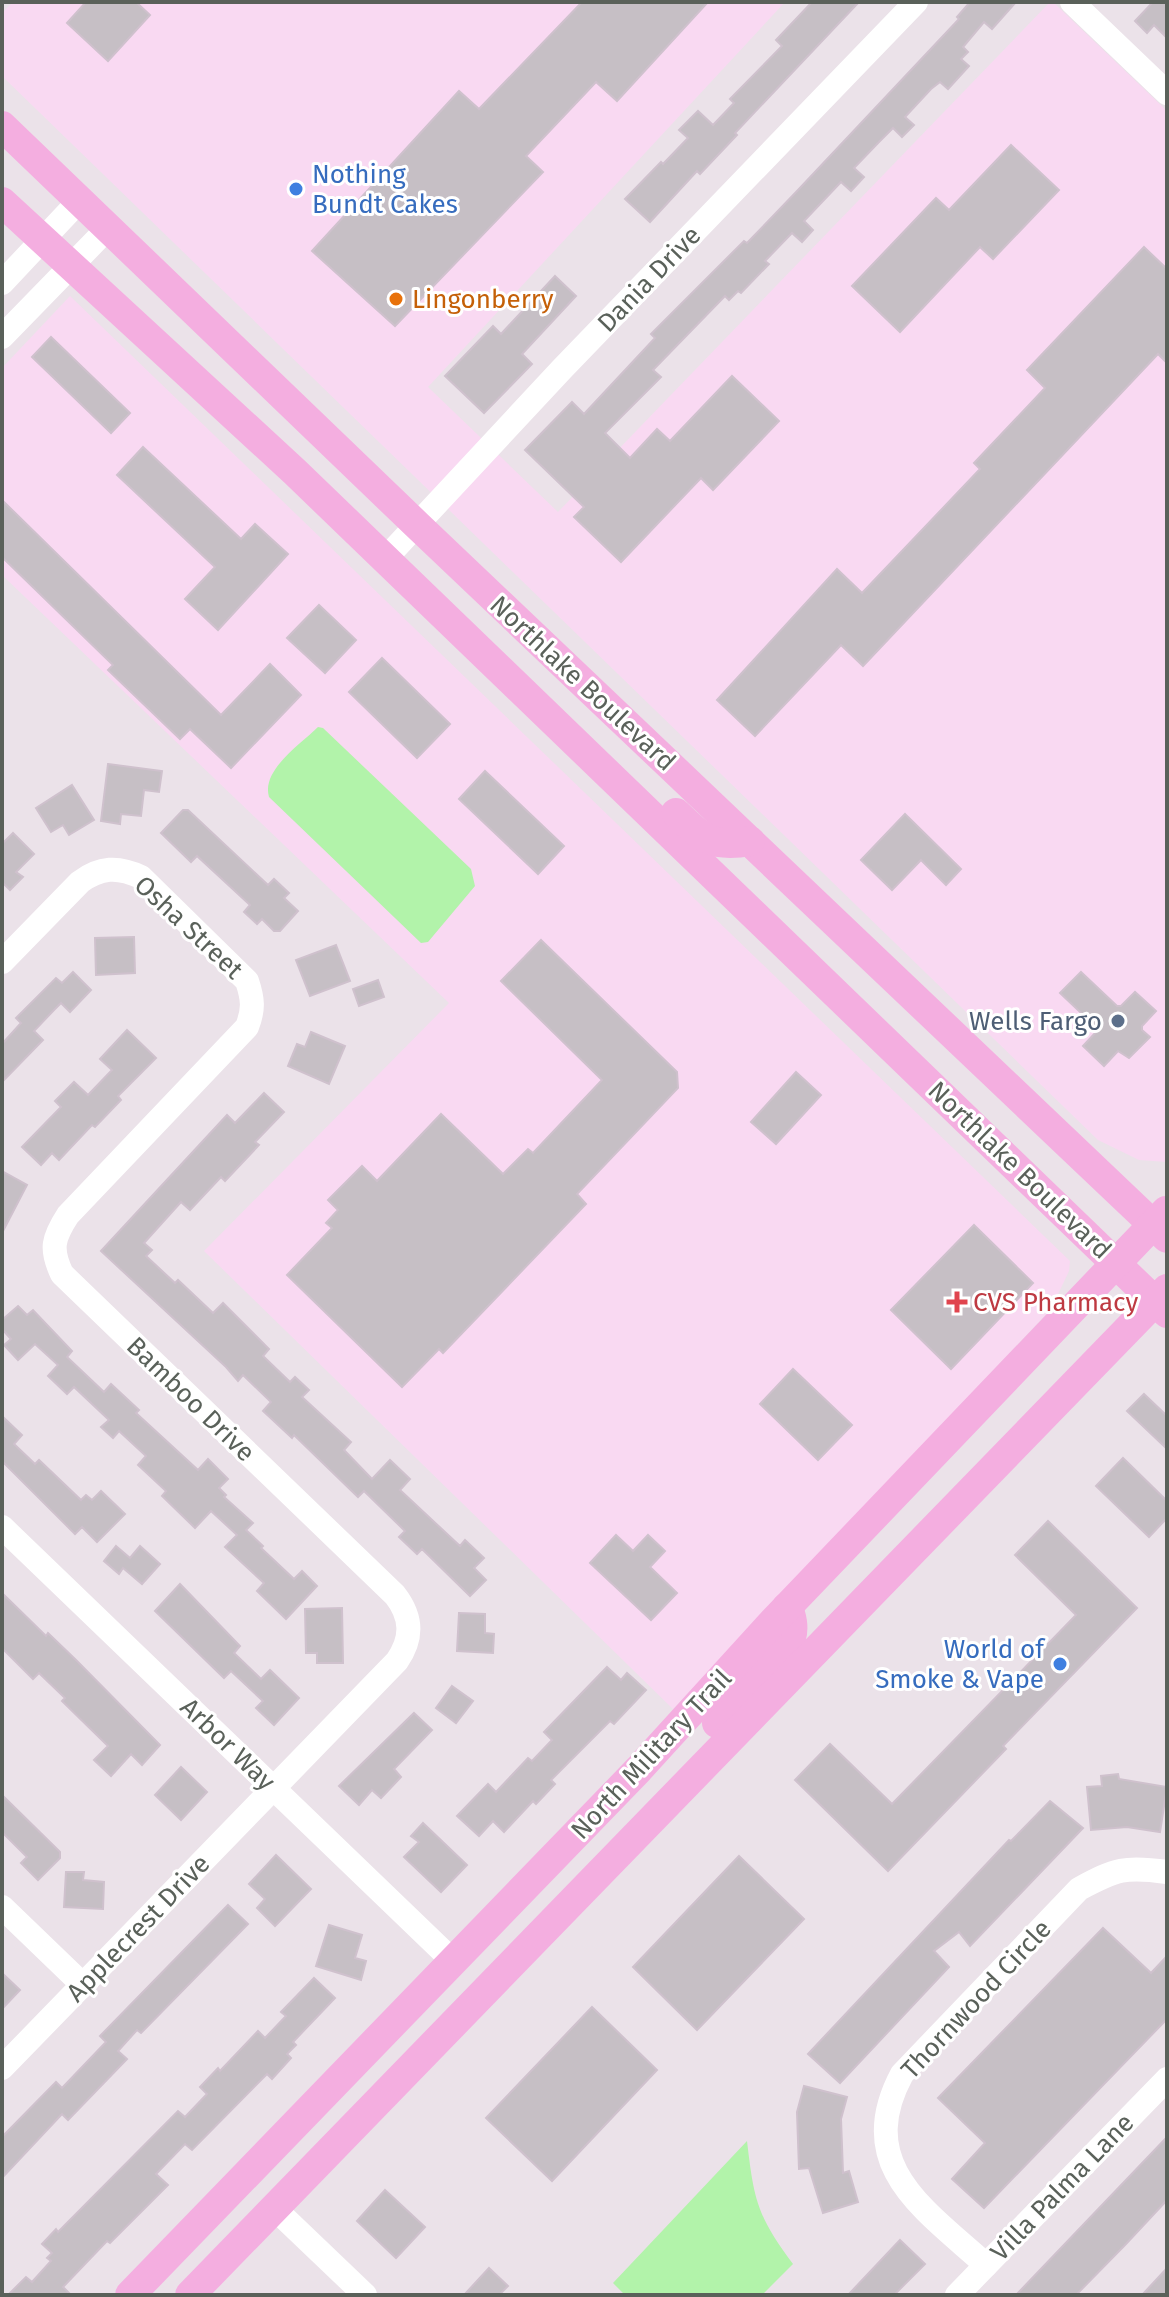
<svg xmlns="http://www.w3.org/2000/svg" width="1169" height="2297" font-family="'Fira Sans',sans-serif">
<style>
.commercial{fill:#f9d9f2}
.water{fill:#b2f3aa}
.building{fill:#c6bfc5;stroke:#cfc1cd;stroke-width:2}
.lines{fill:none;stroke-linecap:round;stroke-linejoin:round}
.minor{stroke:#fff;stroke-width:24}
.major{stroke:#f4aee0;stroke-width:30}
.shop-dot{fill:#3f7fe0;stroke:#fff;stroke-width:3}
.food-dot{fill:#e8710a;stroke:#fff;stroke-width:3}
.service-dot{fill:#5c6f8a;stroke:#fff;stroke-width:3}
.health-dot{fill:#e0444e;stroke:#fff;stroke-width:3}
.labels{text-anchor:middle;stroke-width:6;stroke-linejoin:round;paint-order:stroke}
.shop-label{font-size:26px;fill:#366cbe;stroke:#fff;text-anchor:start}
.street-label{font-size:26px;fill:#5a615a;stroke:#fff}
.food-label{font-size:26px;fill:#c56008;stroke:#fff;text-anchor:start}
.service-label{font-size:26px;fill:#4e5e75;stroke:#fff;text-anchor:end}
.health-label{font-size:26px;fill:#be3a42;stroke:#fff;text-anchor:start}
</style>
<rect width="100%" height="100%" fill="#ebe2e9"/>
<g class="commercial">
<path d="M13,2H785L428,387L558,512L1050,2H1053L1167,111V1162L1139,1160L1098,1140L2,76V13Z"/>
<path d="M70,296L1070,1261L1069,1271L1051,1309L673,1709L204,1251L449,1003L2,575V368Z"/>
</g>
<g class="water">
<path d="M318,727L323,728L471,869L475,886L428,942L421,943L269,797C261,770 301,744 318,727Z"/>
<path d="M747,2141C754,2200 757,2216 793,2264L762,2295H625L613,2283Z"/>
</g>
<g class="building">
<path d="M86,2H136L150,15L108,61L67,23Z"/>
<path d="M582,2H708L617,101L596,82L526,156L543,172L395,326L312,251L459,91L479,109Z"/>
<path d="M812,2H859L735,133L737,135L700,174L697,171L650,222L625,199L661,162L663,164L688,138L679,130L698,111L713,125L734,103L730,99L782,46L776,40Z"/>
<path d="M970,2H1016L992,29L984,22L963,47L968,52L961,59L969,66L948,89L940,82L931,89L905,117L914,125L902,137L893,128L879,142L854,168L864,177L851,191L841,182L804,221L813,230L802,242L792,233L765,261L769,264L741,293L738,291L729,300L725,296L653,370L661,377L605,433L630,458L657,429L670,441L732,376L779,421L713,490L701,478L621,562L574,517L584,507L525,450L572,402L584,414L655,338L651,334L744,241L747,243L798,190L959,19L957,17Z"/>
<path d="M1153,2H1167V38L1154,25L1147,33L1135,21Z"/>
<path d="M1011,145L1059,190L993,259L980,247L900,332L852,286L936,198L949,210Z"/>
<path d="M1144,247L1167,269V363L1158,354L863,666L841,645L755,736L717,700L837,569L862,593L980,469L974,463L1045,388L1027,370Z"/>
<path d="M555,276L576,296L522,354L532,364L484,413L445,376L493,326L501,334Z"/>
<path d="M51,337L130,413L111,433L32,357Z"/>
<path d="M143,447L241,539L255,524L288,554L218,630L185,599L215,567L117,475Z"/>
<path d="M2,500L221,715L270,664L301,695L231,768L190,729L180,739L108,670L113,665L2,557Z"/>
<path d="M319,605L356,640L325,673L287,638Z"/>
<path d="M382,658L450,724L417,758L349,692Z"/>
<path d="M108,764L162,771L159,792L144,790L141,816L121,814L120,824L101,821Z"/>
<path d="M485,771L564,846L538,874L459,799Z"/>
<path d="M72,785L94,820L69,835L63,825L51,832L36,808Z"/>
<path d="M183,810H188L268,885L274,879L289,893L284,898L298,911L280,931H274L262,919L257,924L244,912L250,905L197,856L191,862L161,833Z"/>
<path d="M905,814L961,869L946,885L921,860L892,890L861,860Z"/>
<path d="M13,833L34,854L16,872L23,877L10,890L4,884L2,887V844Z"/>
<path d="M134,937L135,973L96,975L95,938Z"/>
<path d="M541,940L677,1072L678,1088L577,1194L586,1204L443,1353L439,1349L402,1387L287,1275L332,1228L326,1223L338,1210L328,1200L362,1166L377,1181L441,1114L503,1174L528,1149L533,1153L602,1080L501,981Z"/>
<path d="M336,945L350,981L310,996L296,960Z"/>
<path d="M73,972L91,990L70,1012L61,1003L54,1010L34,1031L43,1040L2,1082V1044L21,1023L16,1018L56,978L62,983Z"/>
<path d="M1081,972L1117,1006H1121L1135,992L1156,1011L1142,1026V1030L1150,1037L1129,1058L1118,1051L1104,1066L1083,1046L1097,1031V1028L1060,993Z"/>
<path d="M378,980L384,997L359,1006L353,989Z"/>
<path d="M127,1030L156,1058L118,1096L121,1100L95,1127L92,1125L59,1160L52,1153L41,1165L22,1147L61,1107L55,1101L74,1082L88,1095L112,1070L100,1059Z"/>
<path d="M311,1032L345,1046L329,1084L288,1066L297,1044L305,1047Z"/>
<path d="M796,1072L821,1095L776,1144L751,1122Z"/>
<path d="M264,1093L284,1112L255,1142L259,1145L225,1181L221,1177L190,1210L181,1202L144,1243L152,1250L146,1256L175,1283L178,1280L213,1313L223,1303L269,1349L263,1356L290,1382L295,1377L309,1390L302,1397L351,1442L344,1450L372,1479L390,1460L410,1479L400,1490L460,1546L465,1540L484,1558L474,1568L486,1580L470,1596L422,1549L417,1554L399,1537L405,1531L364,1491L358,1497L294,1435L292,1438L263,1411L271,1402L243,1375L238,1381L226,1367L101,1251L227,1115L235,1123Z"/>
<path d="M2,1171L27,1185L2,1233Z"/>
<path d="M974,1225L1033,1283L951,1369L891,1310Z"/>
<path d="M18,1306L27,1315L33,1310L72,1351L67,1357L104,1392L111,1384L139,1410L136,1413L198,1470L208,1459L228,1479L219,1488L226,1495L224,1497L253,1523L246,1530L263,1546L261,1548L294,1579L302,1571L317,1586L286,1619L257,1591L264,1583L225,1547L237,1535L211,1511L195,1528L162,1496L166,1491L138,1465L146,1456L119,1431L113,1438L101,1427L109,1420L74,1387L67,1394L48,1376L58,1365L35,1344L18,1360L4,1345L11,1339L2,1329V1320Z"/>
<path d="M793,1369L852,1425L818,1460L760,1404Z"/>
<path d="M1144,1394L1167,1416V1449L1127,1411Z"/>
<path d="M2,1416L22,1435L14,1444L35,1464L39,1460L81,1500L86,1495L92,1500L101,1491L125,1514L97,1542L82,1527L75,1534L2,1461Z"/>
<path d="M1123,1458L1167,1501V1518L1149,1537L1096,1486Z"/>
<path d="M1048,1521L1137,1608L1003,1746L1006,1749L888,1871L795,1780L830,1744L892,1804L1076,1615L1015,1555Z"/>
<path d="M616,1535L633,1551L648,1535L665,1551L650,1567L677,1593L651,1620L590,1563Z"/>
<path d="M116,1546L130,1558L140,1546L160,1564L142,1584L123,1568L119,1574L104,1561Z"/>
<path d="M180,1584L240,1646L234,1653L261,1679L270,1670L299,1698L274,1725L256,1708L263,1701L231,1671L224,1678L155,1611Z"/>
<path d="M2,1593L46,1636L48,1633L76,1660L160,1745L142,1765L131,1754L111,1776L94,1760L108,1746L62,1701L65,1698L39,1673L33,1679L2,1648Z"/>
<path d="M342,1608L343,1663H317V1653H306L305,1609Z"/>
<path d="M459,1613L485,1614V1633L494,1634L493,1653L457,1651Z"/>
<path d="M607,1667L621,1680L627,1673L646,1690L614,1724L610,1721L551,1780L555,1784L536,1804L533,1801L504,1832L493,1821L479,1836L457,1816L488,1784L496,1792L528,1758L532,1761L552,1740L544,1732Z"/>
<path d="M452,1686L473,1701L456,1723L436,1708Z"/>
<path d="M414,1713L432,1730L394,1769L401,1777L381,1798L372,1790L359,1805L339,1786Z"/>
<path d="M181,1767L207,1792L181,1820L155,1795Z"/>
<path d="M1118,1774L1119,1779L1167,1787L1160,1832L1127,1827L1091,1830L1087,1787L1102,1786L1101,1776Z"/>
<path d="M2,1795L60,1852V1858L38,1880L21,1863L27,1857L2,1832Z"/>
<path d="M1050,1801L1083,1828L970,1946L959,1932L934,1951L949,1967L840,2083L808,2054L1009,1840L1011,1841Z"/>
<path d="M423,1823L467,1865L441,1892L404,1857L419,1842L411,1836Z"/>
<path d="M276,1855L311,1889L275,1926L257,1908L265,1899L249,1884Z"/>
<path d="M739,1856L804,1919L697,2030L633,1967Z"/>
<path d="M66,1872H84L83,1880L104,1882L103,1909L64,1907Z"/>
<path d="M228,1905L248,1924L141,2033L137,2030L118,2051L127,2059L68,2120L62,2114L2,2178V2137L56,2082L62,2088L106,2042L100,2036Z"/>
<path d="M329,1925L362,1935L355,1958L366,1961L361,1980L316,1966Z"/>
<path d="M1103,1928L1151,1973L1167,1956V2019L984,2208L952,2179L985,2143L938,2098Z"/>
<path d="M2,1973L20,1990L2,2009Z"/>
<path d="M314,1978L335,1998L293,2042L296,2045L287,2054L291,2058L272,2079L267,2074L192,2150L185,2144L156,2174L168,2185L110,2243L107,2241L63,2287L71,2295H8L26,2277L32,2282L51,2261L47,2258L52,2253L42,2244L56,2229L58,2232L178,2111L185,2117L207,2094L200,2087L218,2068L220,2071L258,2031L265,2038L286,2016L281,2012Z"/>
<path d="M592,2007L657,2070L552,2181L486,2118Z"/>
<path d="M804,2086L847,2097L841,2119L843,2173L849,2171L858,2202L823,2213L809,2168L799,2169L797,2112Z"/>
<path d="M1167,2137V2200L1126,2244L1076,2295H1016Z"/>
<path d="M385,2190L425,2227L396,2258L357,2221Z"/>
<path d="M900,2240L925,2264L894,2295H848Z"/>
<path d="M489,2268L508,2286L499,2295H464Z"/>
<path d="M1167,2268V2295H1142Z"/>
</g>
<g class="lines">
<g class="minor">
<path d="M1072,2L1167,93"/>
<path d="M2,283L79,201"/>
<path d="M2,337L107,229"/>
<path d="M385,559L562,369L916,2"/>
<path d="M2,962L80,882C100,867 118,866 141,877L247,981C253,999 254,1009 247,1027L68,1215C53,1238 50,1249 62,1274L395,1595C412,1617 413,1638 397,1661L2,2068"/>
<path d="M2,1527L454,1962"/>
<path d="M2,1907L83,1985"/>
<path d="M274,2208L365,2295"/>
<path d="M986,2265C924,2209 853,2165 902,2074L1079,1889C1116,1869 1125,1866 1167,1872"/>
<path d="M957,2295L1167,2079"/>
</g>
<g class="major">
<path d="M2,126L417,525L1167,1238"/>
<path d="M2,202L295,472L1167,1313"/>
<path d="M676,813C702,838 712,848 750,841"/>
<path d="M717,1723C734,1705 785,1659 791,1638C794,1628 792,1616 787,1607"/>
<path d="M130,2295L639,1769L771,1624L1166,1211"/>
<path d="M190,2295L1167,1289"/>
</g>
</g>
<g class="shop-dot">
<circle cx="296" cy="189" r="8"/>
<circle cx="1060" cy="1664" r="8"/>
</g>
<circle class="food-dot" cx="396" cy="299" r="8"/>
<circle class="service-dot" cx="1118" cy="1021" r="8"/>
<path class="health-dot" d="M953 1290h8v8h8v8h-8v8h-8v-8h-8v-8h8z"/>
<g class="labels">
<g class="shop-label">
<text x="312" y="183">Nothing<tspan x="312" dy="30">Bundt Cakes</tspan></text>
<text x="1044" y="1658" text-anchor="end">World of<tspan x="1044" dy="30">Smoke &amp; Vape</tspan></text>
</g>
<g class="street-label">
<text transform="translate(649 279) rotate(-46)" y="9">Dania Drive</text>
<text transform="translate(583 683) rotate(43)" y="9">Northlake Boulevard</text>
<text transform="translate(189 927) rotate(43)" y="9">Osha Street</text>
<text transform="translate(1020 1170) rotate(44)" y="9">Northlake Boulevard</text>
<text transform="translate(191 1399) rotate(44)" y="9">Bamboo Drive</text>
<text transform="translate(228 1744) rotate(44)" y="9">Arbor Way</text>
<text transform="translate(651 1754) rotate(-47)" y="9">North Military Trail</text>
<text transform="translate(138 1928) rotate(-46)" y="9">Applecrest Drive</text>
<text transform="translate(976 1999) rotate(-47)" y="9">Thornwood Circle</text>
<text transform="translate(1062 2187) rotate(-46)" y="9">Villa Palma Lane</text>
</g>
<g class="food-label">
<text x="412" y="308">Lingonberry</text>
</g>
<g class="service-label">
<text x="1102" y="1030">Wells Fargo</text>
</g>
<g class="health-label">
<text x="973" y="1311">CVS Pharmacy</text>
</g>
</g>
<rect width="1169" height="2297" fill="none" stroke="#5a615a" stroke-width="8"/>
</svg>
